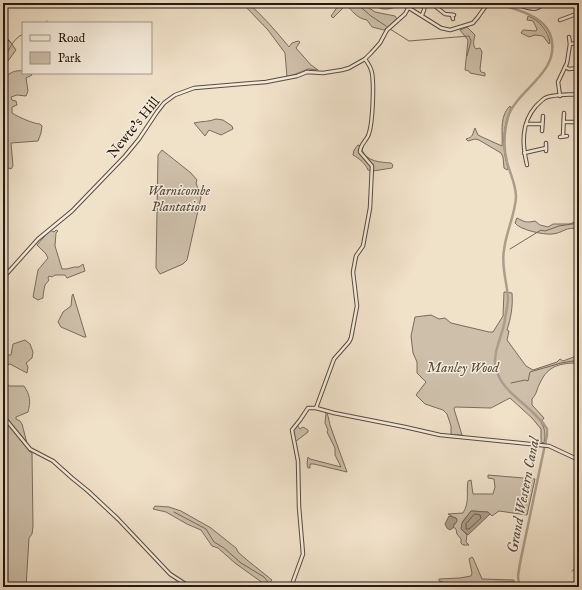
<svg xmlns="http://www.w3.org/2000/svg" width="582" height="590" font-family="'IM FELL English',serif">
<style>
.green{fill:#cdbfaa;stroke:#796c5d}
.water{fill:#ab9d8a;stroke:#756859}
.lines{fill:none;stroke-linecap:round;stroke-linejoin:round}
.shore{stroke:#685a4d;stroke-width:1}
.stream{stroke:#756859;stroke-width:1}
.canal{stroke:#ab9d8a;stroke-width:2.5}
.minor-casing{stroke:#584a3e;stroke-width:4.5}
.minor{stroke:#f5ecdc;stroke-width:2.5}
.labels{text-anchor:middle;stroke-width:3;stroke-linejoin:round;paint-order:stroke}
.street-label{font-size:14px;fill:#251810;stroke:#f5ecdc}
.park-label{font-size:14px;font-style:italic;fill:#574a3e;stroke:#f5ecdc}
.water-label{font-size:15px;font-style:italic;fill:#5b4d41;stroke:#f5ecdc}
</style>
<rect width="100%" height="100%" fill="#f0e1c9"/>
<filter id="stains"><feTurbulence type="fractalNoise" baseFrequency=".005" numOctaves="4"/><feColorMatrix values="0 0 0 0 .2 0 0 0 0 .09 0 0 0 0 .02 0 0 0 .5 -.17"/></filter>
<radialGradient id="worn" r=".72"><stop offset=".6" stop-color="#630" stop-opacity="0"/><stop offset="1" stop-color="#630" stop-opacity=".3"/></radialGradient>
<g class="green">
<path d="M242,3H248C263,16 276,31 289,47L292,43L298,41L300,42L296,48L311,65L318,70L308,69L296,74L287,77L285,53L268,30Z"/>
<path d="M340,3H362L375,12L395,16L397,19L384,30L372,27L367,20C356,18 353,11 346,5L333,18L331,16Z"/>
<path d="M373,3H409V5C395,4 385,16 373,3Z"/>
<path d="M528,16C539,20 549,32 550,43L549,44L543,36L535,35L529,37L521,33L523,30L536,31L537,29L533,21L527,20Z"/>
<path d="M467,27L475,35C474,40 472,45 476,49L480,48L482,52L480,69L481,72L485,73V76L470,73L469,71L465,70L468,40L460,30Z"/>
<path d="M6,40H9L16,50L5,65L6,76C12,72 15,70 23,71V73H31L32,75L26,78L28,91L26,96L17,95L11,97L12,100L16,101L17,105L12,107V113C18,117 34,124 40,124L42,126L41,133L38,141L11,143L13,166L11,169L3,166V42Z"/>
<path d="M510,106L511,108C502,128 502,148 508,168L507,170L504,168L503,157L501,153L479,140L475,139L468,141L466,139C474,137 472,134 475,128L478,135L482,137L502,146C503,132 499,117 510,106Z"/>
<path d="M216,119L223,120L232,126L233,129L221,135L209,130L205,136L194,123C202,121 209,122 216,119Z"/>
<path d="M358,145L363,147L362,150C367,162 380,162 391,163L393,165L392,168L373,171L368,170C365,163 360,159 353,155L354,150Z"/>
<path d="M162,150L191,173L197,180L196,183L201,197L187,260L183,264L160,274L156,268L158,155Z"/>
<path d="M517,218C525,222 526,223 535,221L540,225L548,227L553,224H569L579,221V229C565,226 564,233 552,234C544,235 520,230 515,223Z"/>
<path d="M50,230L54,232L56,230L58,231L56,233L55,246L62,269C68,270 73,266 79,267L83,264L85,271L67,278L65,275H55L52,277L49,276L48,278L49,280L45,285C44,290 43,294 43,298L38,300L33,297L38,270L48,258L46,254L37,245Z"/>
<path d="M504,292L512,293C513,307 511,317 507,330L509,331L507,340L526,366L533,370L557,362L560,359L563,361L579,355V363C561,363 548,365 540,383C536,390 538,392 532,399V405L544,418L541,422C545,429 546,434 544,443L541,442V429L532,418L510,398L491,408L455,407L454,409L462,435H451V426L447,414L443,410L425,404L416,395L426,382L417,373V362L413,353L411,336L415,317L431,315L439,319L445,318L451,323L489,332H493L503,316Z"/>
<path d="M73,294L86,337H84L61,327L58,322L63,312L71,306L72,296Z"/>
<path d="M25,340L30,344L33,352L32,358L26,363L28,367L27,373L10,364L3,366V355H11L13,344Z"/>
<path d="M3,384L10,386H24C30,395 31,401 28,412L16,417V419L20,421L22,424L29,451L32,453L33,526L32,534L29,538L26,587H3Z"/>
<path d="M326,413H327C329,418 329,423 331,428C336,443 342,457 347,472L314,464H310V468H308L307,464L308,457L310,459L341,467L335,455V448L327,432L328,430L325,423Z"/>
<path d="M297,425L300,429L303,427L308,430V432L295,442C293,435 291,430 297,425Z"/>
<path d="M488,475L535,479L527,515L499,511L492,516L488,512L471,511L463,521L461,529L467,535L466,542L469,545H463L461,543V539L457,534L456,529L453,527L457,519L448,514L463,513C470,502 466,492 468,481L471,480L473,494H493L495,487L494,479L488,478Z"/>
<path d="M155,506L169,507L181,511L211,528L236,548L238,552L247,560L272,580L267,586L235,563L218,548L212,546L201,530L187,524L166,512L153,509Z"/>
<path d="M472,557L473,558L482,579L514,580V582H495L497,586L499,587H490L487,585L486,587H447L443,582L439,581V579L460,578L471,576L472,573L469,559Z"/>
</g>
<g class="water">
<path d="M471,511L488,512L490,514L468,535L461,529L462,523Z"/>
<path d="M449,516L456,518L457,520L456,523L454,524L453,528L450,530L447,528L445,524Z"/>
</g>
<g class="lines">
<path class="shore" d="M475,514L480,515L481,518L469,529H466V524Z"/>
<g class="stream">
<path d="M356,3L371,16L386,26"/>
<path d="M3,20L8,40L11,43"/>
<path d="M45,23L47,21"/>
<path d="M390,29L409,41L469,36L471,41L467,56"/>
<path d="M3,63C8,52 11,40 23,34"/>
<path d="M3,104L8,103"/>
<path d="M510,249L541,230L545,231L559,226L579,223"/>
<path d="M511,383L525,380L528,381L530,372L561,363L579,360"/>
<path d="M174,512L206,529L214,542L224,548L241,563L264,577L272,587"/>
<path d="M572,571L579,566"/>
</g>
<path class="canal" d="M491,3C511,7 545,15 551,37C561,73 516,90 508,117C504,132 503,147 507,162C510,174 516,184 516,197C515,215 506,232 504,250C501,267 507,282 508,298C508,305 506,312 505,319C503,336 492,351 496,369C501,387 515,396 528,408C533,412 538,418 543,423L547,429V435L520,563L518,576L519,587"/>
<defs>
<g id="minor">
<path d="M431,3L445,14L454,15"/>
<path d="M513,3C524,6 536,14 544,3"/>
<path d="M409,8L441,28L450,30L473,23L478,17L488,3"/>
<path d="M422,15L424,10L425,3"/>
<path d="M452,15L453,19"/>
<path d="M560,20L579,13"/>
<path d="M569,37L570,44"/>
<path d="M565,67L569,69L579,68"/>
<path d="M560,96L558,82L567,63L570,44L579,43"/>
<path d="M564,122H579"/>
<path d="M526,124H542"/>
<path d="M542,131L543,116"/>
<path d="M563,136L564,113"/>
<path d="M560,137L567,136"/>
<path d="M546,143V151"/>
<path d="M524,153L546,148"/>
<path d="M527,165C522,144 521,123 536,106C539,103 542,100 545,98C553,94 570,95 579,94"/>
<path d="M3,278L38,239L72,211L125,156L139,139L157,112L164,103L175,95L194,88L266,82L297,76L307,72L323,73L342,70L349,68L365,59L371,53L380,43L387,30L405,14L411,3"/>
<path d="M316,408L334,359L349,342L351,338L357,306L353,272L356,256L363,246L370,208L372,166L360,152C360,145 365,142 368,136C373,125 374,85 372,73C371,68 368,63 365,59"/>
<path d="M3,416L30,449L53,461L72,478L88,491L118,519L170,574L190,587"/>
<path d="M291,587L303,554L299,507L298,461L292,430L300,420L308,408H316L334,413L405,427L440,435L549,446L579,460"/>
</g>
</defs>
<use href="#minor" class="minor-casing"/>
<use href="#minor" class="minor"/>
</g>
<g class="labels">
<g class="street-label">
<text transform="translate(133 127) rotate(-51)" y="5">Newte's Hill</text>
</g>
<g class="park-label">
<text x="179" y="195">Warnicombe<tspan x="179" dy="16">Plantation</tspan></text>
<text x="463" y="372">Manley Wood</text>
</g>
<g class="water-label">
<text transform="translate(523 495) rotate(-79)" y="5">Grand Western Canal</text>
</g>
</g>
<rect width="582" height="590" fill="none" stroke="#f0e1c9" stroke-width="16"/>
<rect x="4" y="4" width="574" height="582" fill="none" stroke="#251810" stroke-width="2"/>
<rect x="8" y="8" width="566" height="574" fill="none" stroke="#251810"/>
<rect x="22" y="22" width="130" height="52" fill="#f5ecdc" stroke="#a2978a"/>
<rect x="30" y="35" width="20" height="6" fill="#f5ecdc" stroke="#a2978a"/>
<text x="58" y="42" font-size="12" fill="#251810">Road</text>
<rect x="30" y="52" width="20" height="12" fill="#cdbfaa" stroke="#a2978a"/>
<text x="58" y="62" font-size="12" fill="#251810">Park</text>
<rect width="100%" height="100%" filter="url(#stains)"/>
<rect width="100%" height="100%" fill="url(#worn)"/>
</svg>
